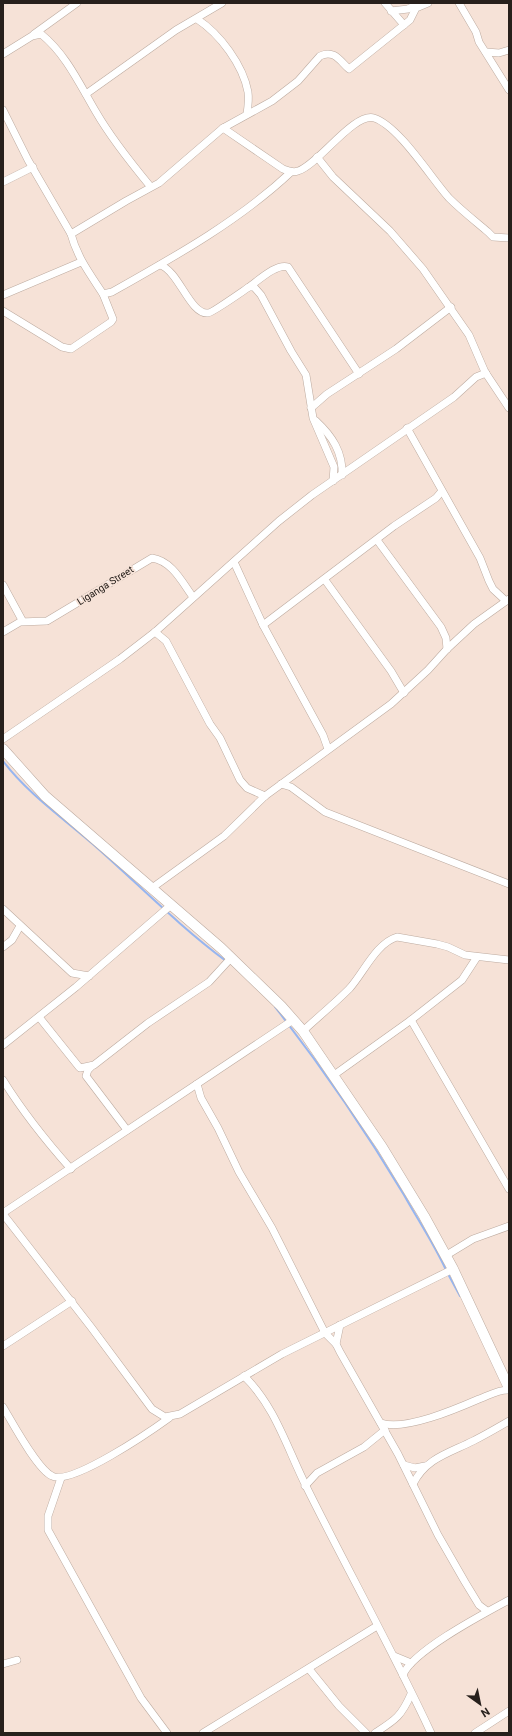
<svg xmlns="http://www.w3.org/2000/svg" width="512" height="1736" font-family="Roboto,sans-serif">
<style>
.lines{fill:none;stroke-linecap:round;stroke-linejoin:round}
.stream{stroke:#96b5f0;stroke-width:2}
.minor-casing{stroke:#bdaba0;stroke-width:8}
.secondary-casing{stroke:#bdaba0;stroke-width:11}
.minor{stroke:#fff;stroke-width:7}
.secondary{stroke:#fff;stroke-width:10}
.labels{text-anchor:middle;stroke-width:3.5;stroke-linejoin:round;paint-order:stroke}
.street-label{font-size:10px;fill:#27201c;stroke:#f6e2d7}
</style>
<rect width="100%" height="100%" fill="#f6e2d7"/>
<g class="lines">
<g class="stream">
<path d="M3,761C28,794 63,818 95,846C138,884 179,926 226,961"/>
<path d="M275,1007C322,1067 365,1130 404,1195C418,1220 434,1244 446,1270"/>
<path d="M448,1274L460,1296"/>
</g>
<defs>
<g id="minor">
<path d="M385,3L404,25"/>
<path d="M459,3L476,32L479,42L509,90"/>
<path d="M391,11L408,9L414,6"/>
<path d="M197,19C220,34 243,65 248,92C249,99 248,107 247,114"/>
<path d="M34,34L77,3"/>
<path d="M486,52L499,53L509,50"/>
<path d="M3,54L32,36L41,34C66,54 80,85 96,112C111,138 131,163 150,186"/>
<path d="M86,94L176,30L222,3"/>
<path d="M3,110L28,160L71,234C77,257 90,274 103,294L112,292C174,257 239,221 291,172"/>
<path d="M223,128L283,169C288,171 293,173 298,171C318,165 354,112 374,118C399,126 431,178 449,198C461,210 475,221 488,232L493,237L509,238"/>
<path d="M317,157L333,177L390,231L423,269L469,335L485,372L509,408"/>
<path d="M3,182L33,167"/>
<path d="M71,234L126,201L159,183L223,128L272,101L298,81L320,56C334,49 340,61 349,69L410,20L416,8L428,3"/>
<path d="M160,265C179,271 190,315 208,313C212,313 243,291 249,287H254L261,295L291,351L306,375L313,418L334,467L333,481"/>
<path d="M249,287C259,280 277,263 288,267L359,374"/>
<path d="M3,295L81,262"/>
<path d="M3,311L62,347L71,349L111,322L113,319L103,294"/>
<path d="M311,408L327,394L396,349L451,307"/>
<path d="M316,421C332,436 343,452 342,475"/>
<path d="M407,428L480,558L489,581L493,589L506,601"/>
<path d="M377,540L441,627L446,638L447,649"/>
<path d="M234,562L263,625L323,735L328,749"/>
<path d="M325,580L391,671L404,693"/>
<path d="M3,585L22,620"/>
<path d="M263,625L394,526L436,498L441,492"/>
<path d="M3,632L20,622L47,621L152,558C172,561 182,582 193,597"/>
<path d="M155,632L166,641L210,724L220,738L240,780L247,788L265,796"/>
<path d="M3,739L120,659L155,632L279,521L312,495L454,397L476,377L486,373"/>
<path d="M281,784L291,787L325,812L509,884"/>
<path d="M152,888L224,836L265,796L391,704L428,670L447,649L474,624L509,599"/>
<path d="M3,909L72,973L89,976"/>
<path d="M3,947L12,940L20,926"/>
<path d="M39,1017L79,1067L80,1068L94,1065L148,1023L209,982L231,958"/>
<path d="M411,1020L509,1189"/>
<path d="M303,1031C318,1017 334,1004 349,989C363,974 376,943 397,937L437,944L448,947L465,955L509,960"/>
<path d="M3,1045L76,987L171,905"/>
<path d="M92,1066L88,1070L86,1076L127,1130"/>
<path d="M334,1075L411,1020L462,980L477,957"/>
<path d="M3,1080C23,1112 46,1141 71,1169"/>
<path d="M197,1084L201,1098L218,1128L239,1172L272,1228L325,1333L336,1344"/>
<path d="M3,1213L293,1020"/>
<path d="M3,1214L91,1327L152,1409L165,1417L180,1414L282,1354L453,1269"/>
<path d="M445,1256L473,1239L509,1226"/>
<path d="M340,1325L336,1344L340,1352L398,1454L438,1535L465,1582L479,1605L487,1611"/>
<path d="M3,1346L72,1301"/>
<path d="M244,1376C275,1406 287,1448 306,1486C347,1569 392,1649 431,1733"/>
<path d="M3,1407C12,1422 37,1469 52,1476C71,1486 151,1431 169,1418"/>
<path d="M381,1423C405,1431 456,1409 479,1399C488,1396 499,1389 509,1390"/>
<path d="M404,1465L415,1468L425,1466"/>
<path d="M61,1478L48,1516V1530L141,1698L167,1733"/>
<path d="M413,1484C426,1458 449,1453 473,1441C485,1435 497,1428 509,1421"/>
<path d="M305,1486L317,1473L364,1447L385,1430"/>
<path d="M394,1656L411,1663"/>
<path d="M3,1664L17,1660"/>
<path d="M309,1669L339,1706L366,1733"/>
<path d="M403,1675C412,1651 485,1613 509,1600"/>
<path d="M203,1733L377,1626"/>
<path d="M375,1733C395,1720 401,1717 411,1694"/>
<path d="M475,1733L509,1711"/>
</g>
<path id="secondary" d="M3,749L45,796L221,948L281,1006L303,1031L382,1147L424,1216L453,1269L509,1388"/>
</defs>
<use href="#minor" class="minor-casing"/>
<use href="#secondary" class="secondary-casing"/>
<use href="#minor" class="minor"/>
<use href="#secondary" class="secondary"/>
</g>
<g class="labels">
<g class="street-label">
<text transform="translate(105 585) rotate(-32)" y="4">Liganga Street</text>
</g>
</g>
<rect width="512" height="1736" fill="none" stroke="#27201c" stroke-width="8"/>
<g transform="translate(480 1704) rotate(147)" stroke="#f6e2d7" stroke-width="3" paint-order="stroke">
<path d="M0-3L7 15L0 10L-7 15Z" fill="#27201c"/>
<text y="-6" font-size="11" font-weight="bold" text-anchor="middle" fill="#27201c">N</text>
</g>
</svg>
